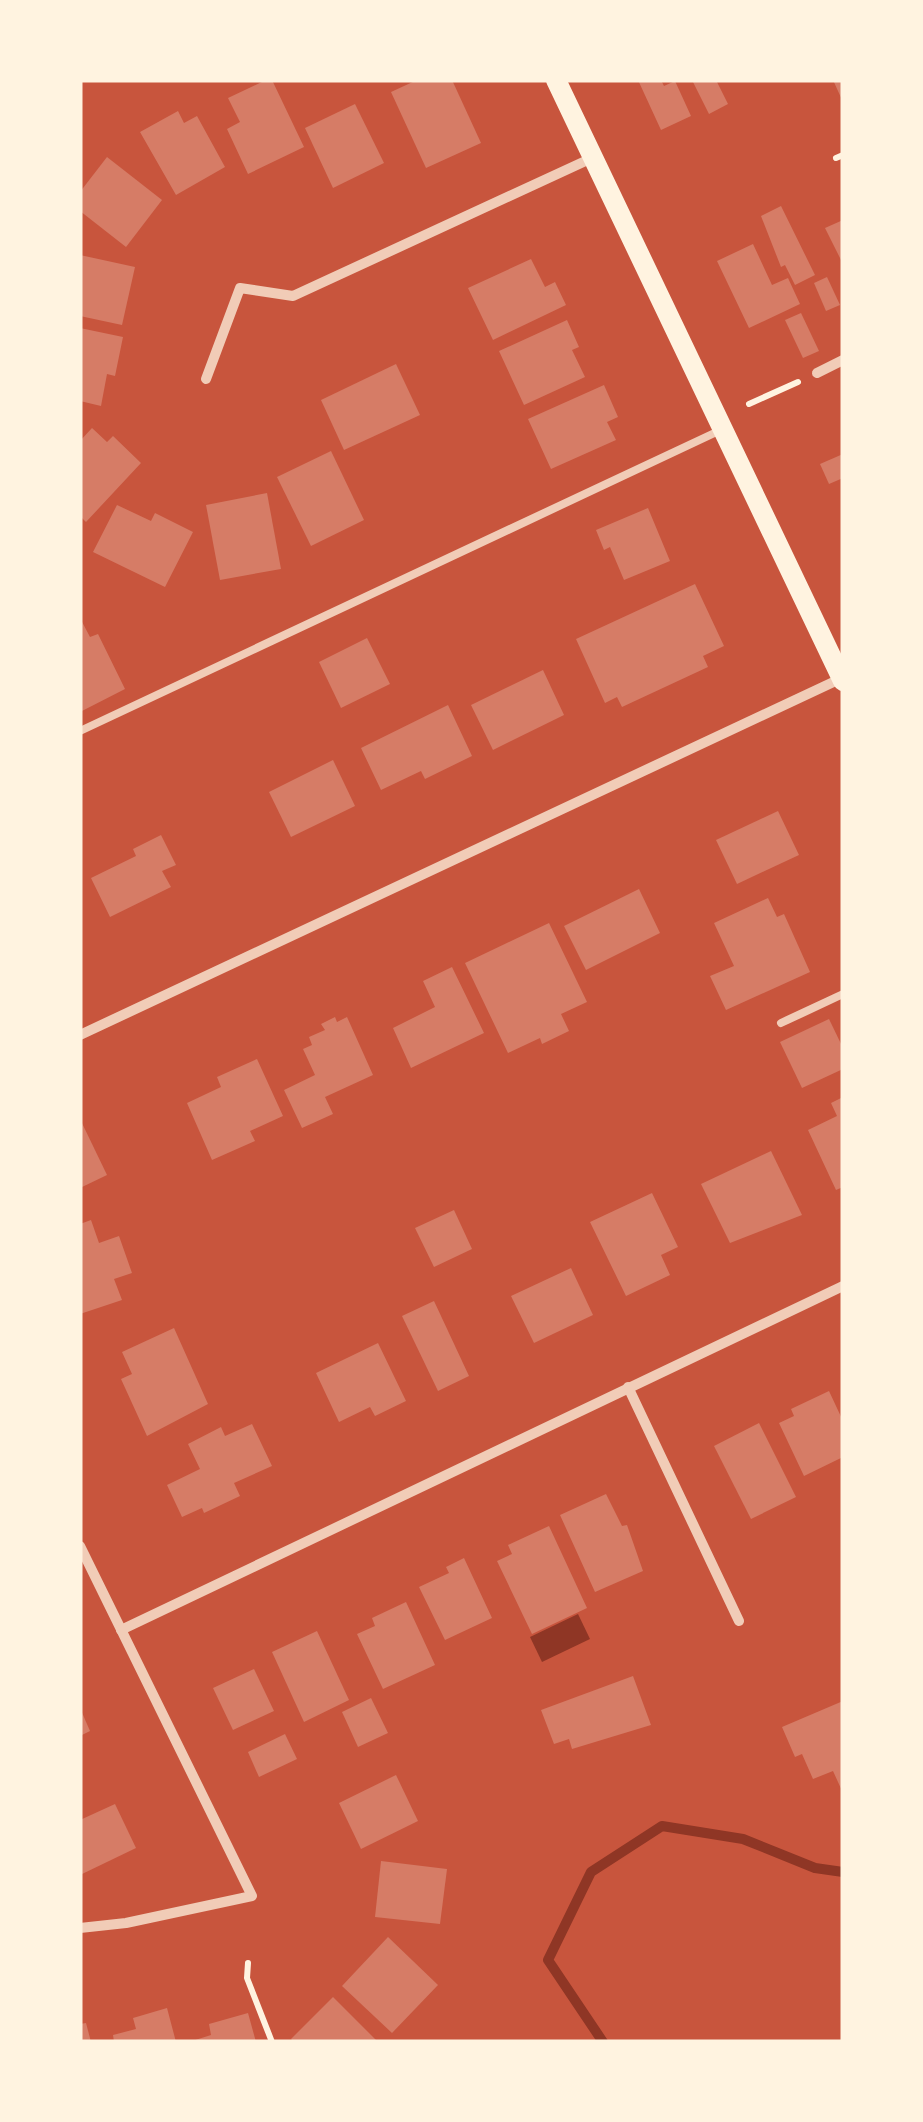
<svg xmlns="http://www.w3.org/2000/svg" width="923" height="2122" font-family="Ubuntu,sans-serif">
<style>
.water{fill:#8f3625}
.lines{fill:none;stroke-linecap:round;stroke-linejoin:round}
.stream{stroke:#8f3625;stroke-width:10}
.building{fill:#d67c66}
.path{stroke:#fff3e0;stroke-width:6}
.service{stroke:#f1ccb7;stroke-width:8}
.minor{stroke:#f1ccb7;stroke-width:10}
.secondary{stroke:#fff3e0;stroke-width:20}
</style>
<rect width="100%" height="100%" fill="#c8553d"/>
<path class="water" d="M578,1614L590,1639L542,1662L530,1637Z"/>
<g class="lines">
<path class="stream" d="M603,2042L548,1960L591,1872L662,1826L743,1839L815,1868L843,1872"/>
</g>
<g class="building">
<path d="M266,80H272L304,147L248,174L227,129L240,122L228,98Z"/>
<path d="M417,80H452L481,143L426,168L391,92Z"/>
<path d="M638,80H661L664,86L675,81L691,116L661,130Z"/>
<path d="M692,80H716L728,104L709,114Z"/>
<path d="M833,80H843V102Z"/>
<path d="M355,104L384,163L333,188L305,128Z"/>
<path d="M178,111L184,123L197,116L225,167L176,195L140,132Z"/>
<path d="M107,157L162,200L126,247L80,211V192Z"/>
<path d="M781,206L815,275L795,285L785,265L781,267L761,216Z"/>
<path d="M843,220V264L825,228Z"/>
<path d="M753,244L772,285L788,278L800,304L749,328L717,261Z"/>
<path d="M80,255L135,267L122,325L80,316Z"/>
<path d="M531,259L545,287L555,282L566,305L493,340L468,288Z"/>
<path d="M827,277L840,305L826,311L814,283Z"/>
<path d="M801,313L819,351L803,358L785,320Z"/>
<path d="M567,320L579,347L572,350L585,377L524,405L499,351Z"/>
<path d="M80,328L123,337L115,376L107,374L101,406L80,401Z"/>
<path d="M396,364L420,415L344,450L321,400Z"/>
<path d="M604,385L618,417L607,422L616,440L551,469L528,419Z"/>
<path d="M92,428L107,442L113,436L141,463L86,522L80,516V441Z"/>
<path d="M331,451L364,520L311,546L277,477Z"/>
<path d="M843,454V478L829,484L820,464Z"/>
<path d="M267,493L281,569L220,580L206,505Z"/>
<path d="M117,505L151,521L155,513L193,532L165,587L93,552Z"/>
<path d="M648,508L670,561L624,580L610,547L604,550L596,530Z"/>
<path d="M695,584L724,646L703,656L708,667L622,707L617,697L605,703L576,639Z"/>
<path d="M80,618L90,637L98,634L125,689L80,712Z"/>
<path d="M367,638L390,684L341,708L319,662Z"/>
<path d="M543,670L564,715L493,750L471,705Z"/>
<path d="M448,705L472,756L425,779L421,771L381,790L361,748Z"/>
<path d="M333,760L355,806L291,837L269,792Z"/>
<path d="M778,811L799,855L737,884L716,840Z"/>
<path d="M161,835L176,865L162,871L171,887L110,917L91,878L136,856L133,849Z"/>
<path d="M639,889L660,933L586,970L564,926Z"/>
<path d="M768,898L777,917L784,914L810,972L726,1010L710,976L734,966L714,923Z"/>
<path d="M549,923L587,1002L561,1014L569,1031L542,1044L540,1038L508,1053L465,963Z"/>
<path d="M452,967L484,1033L411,1068L393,1028L435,1007L423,981Z"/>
<path d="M335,1017L337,1022L347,1017L373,1075L325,1097L333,1114L302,1128L284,1090L315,1075L303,1049L312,1045L309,1037L325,1030L321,1024Z"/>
<path d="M829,1019L843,1048V1069L802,1088L780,1042Z"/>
<path d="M257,1059L283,1116L250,1131L255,1141L212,1160L187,1103L221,1087L217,1077Z"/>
<path d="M843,1097V1187L836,1190L808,1130L837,1116L831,1103Z"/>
<path d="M80,1119L107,1175L80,1188Z"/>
<path d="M771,1151L802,1215L730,1243L701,1184Z"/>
<path d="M652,1193L678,1247L661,1255L670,1275L626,1296L590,1222Z"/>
<path d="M454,1210L472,1249L434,1267L415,1228Z"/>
<path d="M91,1220L99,1243L119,1236L132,1273L114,1279L122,1300L80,1314V1224Z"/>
<path d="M571,1268L593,1315L534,1343L511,1296Z"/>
<path d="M434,1301L469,1376L438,1391L402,1316Z"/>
<path d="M174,1328L208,1404L147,1436L121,1379L132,1374L122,1352Z"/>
<path d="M378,1343L406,1401L375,1416L370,1407L339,1422L316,1373Z"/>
<path d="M829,1391L843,1421V1457L804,1476L779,1423L794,1416L791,1409Z"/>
<path d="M759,1423L796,1497L751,1519L714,1446Z"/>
<path d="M252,1424L272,1466L234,1483L240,1496L204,1513L202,1508L182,1517L167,1485L200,1469L188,1444L221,1427L225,1436Z"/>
<path d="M606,1494L622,1526L627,1525L643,1571L595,1592L560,1515Z"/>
<path d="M549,1526L587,1608L532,1634L497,1561L512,1554L508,1545Z"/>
<path d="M464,1558L492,1618L445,1640L419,1587L449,1573L446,1567Z"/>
<path d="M406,1602L435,1665L383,1689L357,1634L375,1626L372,1618Z"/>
<path d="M317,1631L349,1700L304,1722L272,1652Z"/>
<path d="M254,1669L274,1711L233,1730L213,1688Z"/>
<path d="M633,1676L651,1725L572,1749L569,1739L554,1744L541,1710Z"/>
<path d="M371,1698L388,1733L358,1747L342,1712Z"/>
<path d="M843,1701V1793L833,1771L813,1779L802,1754L795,1757L782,1727Z"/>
<path d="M80,1708L90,1731L80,1736Z"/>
<path d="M285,1734L297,1759L259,1777L248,1752Z"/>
<path d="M396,1775L418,1821L361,1849L339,1803Z"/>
<path d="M115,1804L136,1848L80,1875V1820Z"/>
<path d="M381,1861L447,1869L440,1924L375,1917Z"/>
<path d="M388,1937L438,1985L392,2033L342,1986Z"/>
<path d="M333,1997L378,2042H294L291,2039Z"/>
<path d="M167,2008L176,2042H114L113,2035L136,2029L133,2018Z"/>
<path d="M248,2013L256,2042H189L211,2035L209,2024Z"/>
<path d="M86,2023L91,2042H80V2024Z"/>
</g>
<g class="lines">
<g class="path">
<path d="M836,158L843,155"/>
<path d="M749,404L798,382"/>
<path d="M248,1963L247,1978L272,2042"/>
</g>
<g class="service">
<path d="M80,731L723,429"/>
<path d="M781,1023L843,994"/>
</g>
<g class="minor">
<path d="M817,373L843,360"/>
<path d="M206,379L240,288L293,296L592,158"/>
<path d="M80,1035L842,678"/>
<path d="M628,1387L739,1621"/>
<path d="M80,1546L252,1896L126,1923L80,1928"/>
<path d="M121,1630L843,1286"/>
</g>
<path class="secondary" d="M556,80L843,681"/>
</g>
<rect width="923" height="2122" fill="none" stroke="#fff3e0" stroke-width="165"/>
</svg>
